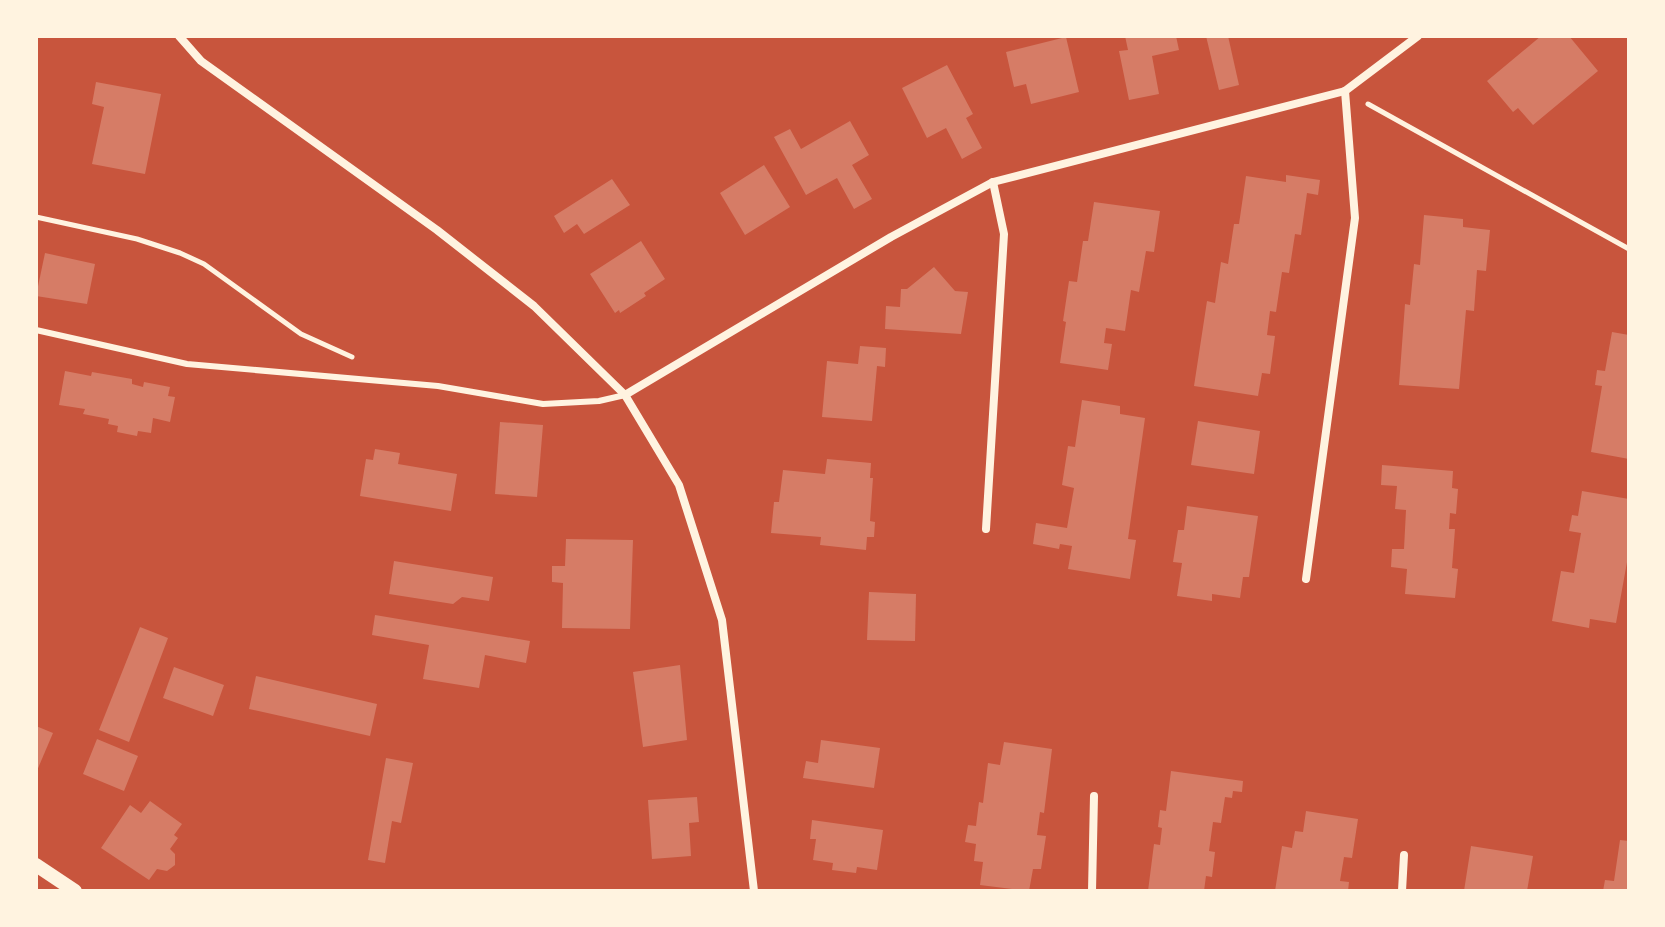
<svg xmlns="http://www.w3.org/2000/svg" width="1665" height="927" font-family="'Source Sans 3',sans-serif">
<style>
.building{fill:#d67c66}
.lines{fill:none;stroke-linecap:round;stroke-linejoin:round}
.path{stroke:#fff3e0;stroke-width:5}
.service{stroke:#fff3e0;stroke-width:6}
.minor{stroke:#fff3e0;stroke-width:8}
.tertiary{stroke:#fff3e0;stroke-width:14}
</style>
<rect width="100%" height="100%" fill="#c8553d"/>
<g class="building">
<path d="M1125,36H1176L1179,50L1152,56L1159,94L1129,100L1119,51L1128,50Z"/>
<path d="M1206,36H1228L1239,85L1219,90Z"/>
<path d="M1541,36H1569L1598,71L1533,125L1518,108L1513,112L1487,81Z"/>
<path d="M1066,37L1079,92L1031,104L1026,84L1014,87L1006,52Z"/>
<path d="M947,65L973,114L966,118L982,148L962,159L946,128L927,138L902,88Z"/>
<path d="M96,82L161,94L145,174L92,164L104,107L92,104Z"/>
<path d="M850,121L869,155L852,165L872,199L854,209L837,178L806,195L774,137L790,129L801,149Z"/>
<path d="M764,165L790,207L745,235L720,193Z"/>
<path d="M1286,175L1320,180L1318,195L1307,193L1301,235L1295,234L1289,273L1282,272L1276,312L1270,311L1267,335L1275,336L1270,374L1262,373L1258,396L1194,386L1207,301L1215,303L1221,262L1228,264L1234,224H1239L1246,176L1286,182Z"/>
<path d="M612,179L630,205L584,234L577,224L564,233L554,216Z"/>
<path d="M1094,202L1160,211L1154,252L1146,251L1139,292L1131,290L1125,331L1106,328L1104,343L1112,344L1108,370L1060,363L1066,322L1063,321L1069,281L1077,282L1083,241H1088Z"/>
<path d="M1424,215L1463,219V227L1490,230L1486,271L1477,270L1474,311L1466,310L1459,389L1399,385L1405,304L1410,305L1414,264L1420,265Z"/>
<path d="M641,241L665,279L644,293L646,296L620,313L619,310L615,313L590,274Z"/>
<path d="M45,253L95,264L87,304L36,296Z"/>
<path d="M934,267L955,291L968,292L961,334L885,329L886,306L900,307L901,289H907Z"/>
<path d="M1612,332L1629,335V459L1591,452L1602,386L1595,385L1597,370L1605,371Z"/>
<path d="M860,346L886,348L885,367L877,366L872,421L822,417L827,361L858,364Z"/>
<path d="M65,371L91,376L92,372L132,379V384L143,387L144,382L170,387L168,396L175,397L170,422L153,418L151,433L138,431L137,436L117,432L118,426L108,424L109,419L83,414L85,409L59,405Z"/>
<path d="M1082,400L1120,406V414L1145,418L1128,539L1136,540L1130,579L1068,569L1072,546L1060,544L1059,549L1033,544L1036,523L1067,528L1074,488L1062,485L1068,446L1075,447Z"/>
<path d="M1198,421L1260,431L1254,474L1191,465Z"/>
<path d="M500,422L543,425L537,497L495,494Z"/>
<path d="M375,449L400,453L398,464L457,474L451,511L360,496L366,459L373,460Z"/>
<path d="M827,459L871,463L870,478H873L870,521L875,522L874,537H867L866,550L820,545L821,537L771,533L774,502H779L783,470L825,474Z"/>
<path d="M1382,465L1453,471L1452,488L1458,489L1456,514L1450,513L1449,529H1455L1452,568L1458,569L1455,598L1405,594L1407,569L1391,567L1392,549H1404L1406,510L1395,509L1397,486L1381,485Z"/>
<path d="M1582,491L1629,499V551L1616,623L1590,619L1589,628L1552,621L1561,571L1574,573L1581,533L1569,531L1572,515L1578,516Z"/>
<path d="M1187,506L1258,516L1249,577H1243L1240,598L1212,594V601L1177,596L1182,563L1173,562L1178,530H1184Z"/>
<path d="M566,539L633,540L630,629L562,628L563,583L552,582V566H565Z"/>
<path d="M394,561L493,577L489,601L462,597L453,604L389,594Z"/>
<path d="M869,592L916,594L915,641L867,640Z"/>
<path d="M375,615L530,641L526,663L485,655L479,688L423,679L429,645L372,635Z"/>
<path d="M140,627L168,638L129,742L99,730Z"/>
<path d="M680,665L687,740L643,747L633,672Z"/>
<path d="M174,667L224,685L213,716L163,698Z"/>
<path d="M256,676L377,704L370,736L249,709Z"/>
<path d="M36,726L53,733L36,773Z"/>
<path d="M97,739L138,756L124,791L83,774Z"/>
<path d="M821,740L880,748L874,788L803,778L806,761L818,763Z"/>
<path d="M1004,742L1052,749L1044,813L1040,812L1037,835L1046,836L1041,869H1033L1029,891L980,885L983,862L974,861L976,844L965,842L968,825L976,826L979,802L983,803L988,763L1000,765Z"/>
<path d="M386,758L413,763L401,823L392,821L385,863L368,860Z"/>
<path d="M1171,771L1243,781L1242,792L1233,791L1232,798L1225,797L1221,823L1213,822L1209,851L1215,852L1212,877L1206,876L1204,891H1148L1154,844L1160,845L1162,828L1158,827L1160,810L1166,811Z"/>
<path d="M697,797L699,822L689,823L691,856L652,859L648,800Z"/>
<path d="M150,801L182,824L174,835L178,838L170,849L175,854V865L167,871L157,869L149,880L101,848L130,805L141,813Z"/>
<path d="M1306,811L1358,819L1352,858L1344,857L1340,881L1349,882L1348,891H1275L1282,846L1292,848L1295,831L1303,832Z"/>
<path d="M812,820L883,830L877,870L857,867L856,873L832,870L833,863L813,860L816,839H810Z"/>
<path d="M1620,840L1629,841V891H1603L1605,880L1614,881Z"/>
<path d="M1471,846L1533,856L1527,891H1464Z"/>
</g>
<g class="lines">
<g class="path">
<path d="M1368,104L1629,249"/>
<path d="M36,217L137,239L180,253L204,264L301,334L352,357"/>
</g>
<path class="service" d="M36,330L187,364L438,386L543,404L599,401L625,395"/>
<g class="minor">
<path d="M179,36L201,61L437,230L534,306L625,395L679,485L722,620L754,891"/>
<path d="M625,395L891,237L993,182L1345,91L1418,36"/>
<path d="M986,529L1004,234L993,182"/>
<path d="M1306,579L1355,218L1345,91"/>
<path d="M1092,891L1094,796"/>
<path d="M1402,891L1404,855"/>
</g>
<path class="tertiary" d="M36,865L75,891"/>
</g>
<rect width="1665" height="927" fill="none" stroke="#fff3e0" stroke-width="76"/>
</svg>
